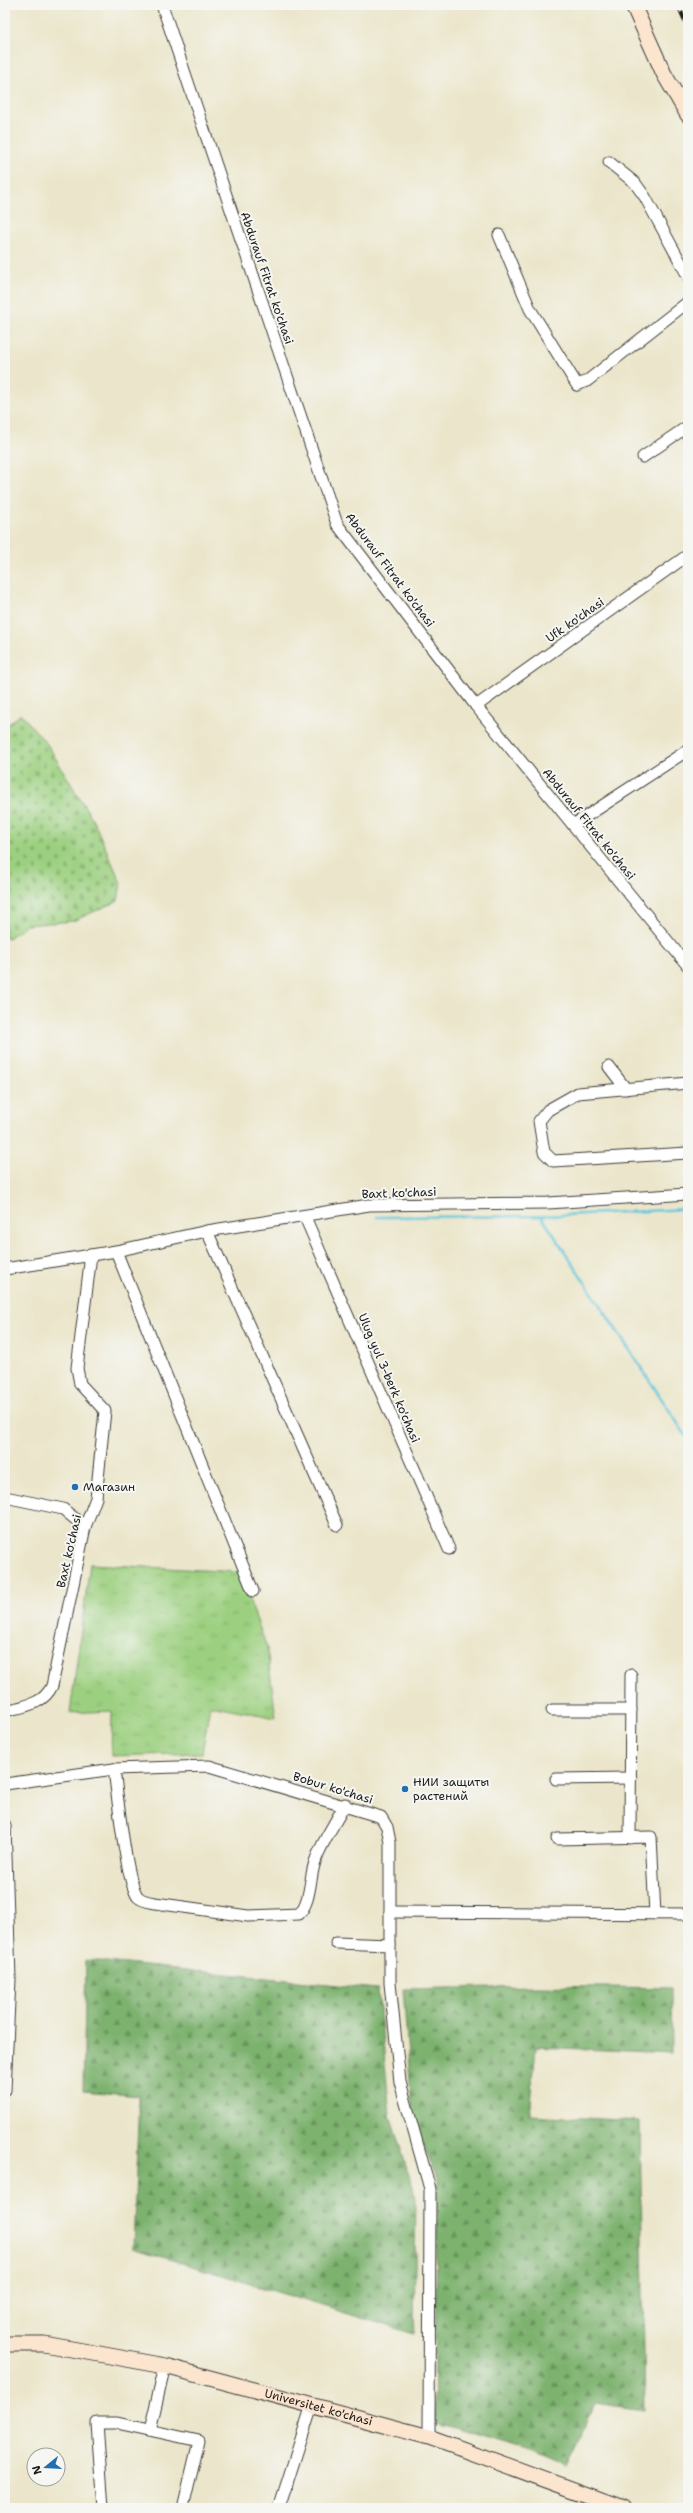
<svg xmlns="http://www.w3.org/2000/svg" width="693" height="2513" font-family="'Shantell Sans',sans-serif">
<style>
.grass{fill:url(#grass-tufts);stroke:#5c764e}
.forest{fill:url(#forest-firs);stroke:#4c6745}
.cemetery{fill:url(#cemetery-stones);stroke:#5c764e}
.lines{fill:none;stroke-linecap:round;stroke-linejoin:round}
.stream{stroke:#5fc5dc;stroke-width:2.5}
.street-casing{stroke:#3b3a36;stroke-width:13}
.secondary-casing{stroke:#3b3a36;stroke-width:17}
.street{stroke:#fff;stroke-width:11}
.secondary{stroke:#fbe5cf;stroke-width:15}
.rail-casing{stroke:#1c1c1c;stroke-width:4}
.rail{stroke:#f6f6f2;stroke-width:2.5;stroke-dasharray:8;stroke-linecap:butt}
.poi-dot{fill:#1f6fb2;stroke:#f6f6f2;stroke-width:1.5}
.labels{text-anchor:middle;stroke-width:4;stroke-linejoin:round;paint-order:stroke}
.street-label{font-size:12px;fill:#1c1c1c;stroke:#f6f6f2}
.poi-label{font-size:12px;fill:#1c1c1c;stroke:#f6f6f2;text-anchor:start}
</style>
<defs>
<pattern id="grass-tufts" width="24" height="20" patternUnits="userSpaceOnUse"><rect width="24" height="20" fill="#9cd080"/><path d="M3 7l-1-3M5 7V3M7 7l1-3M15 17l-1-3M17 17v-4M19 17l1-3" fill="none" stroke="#86b26e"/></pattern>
<pattern id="forest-firs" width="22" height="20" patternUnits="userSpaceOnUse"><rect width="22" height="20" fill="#7db26e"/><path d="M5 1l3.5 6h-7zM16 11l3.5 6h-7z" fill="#66905a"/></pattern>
<pattern id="cemetery-stones" width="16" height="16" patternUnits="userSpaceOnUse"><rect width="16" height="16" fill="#9cd080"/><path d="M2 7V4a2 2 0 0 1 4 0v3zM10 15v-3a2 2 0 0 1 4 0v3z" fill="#86b26e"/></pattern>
</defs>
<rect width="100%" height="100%" fill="#f6f6f2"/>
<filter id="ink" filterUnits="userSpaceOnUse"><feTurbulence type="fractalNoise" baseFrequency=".025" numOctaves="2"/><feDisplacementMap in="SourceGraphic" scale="8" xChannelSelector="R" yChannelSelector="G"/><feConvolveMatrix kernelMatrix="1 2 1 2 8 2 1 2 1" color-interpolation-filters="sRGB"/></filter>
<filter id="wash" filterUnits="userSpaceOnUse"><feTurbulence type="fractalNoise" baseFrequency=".012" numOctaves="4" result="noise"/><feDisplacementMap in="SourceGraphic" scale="16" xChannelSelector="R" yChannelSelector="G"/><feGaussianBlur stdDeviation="0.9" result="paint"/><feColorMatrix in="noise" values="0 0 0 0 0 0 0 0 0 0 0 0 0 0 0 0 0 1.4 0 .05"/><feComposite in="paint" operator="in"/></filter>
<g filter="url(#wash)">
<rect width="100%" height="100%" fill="#ebe6cb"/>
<path class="grass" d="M90,1564L239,1572L267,1648L276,1718L210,1705L202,1753L111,1756L112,1711L70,1713Z"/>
<g class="forest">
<path d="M86,1960L378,1989L390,2115L416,2197L414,2334L133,2248L139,2096L83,2091Z"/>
<path d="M535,1986L671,1988L672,2053L536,2047L530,2115L640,2121L645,2410L594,2403L568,2467L524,2448L434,2422L438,2180L413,2122L403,1989Z"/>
</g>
<path class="cemetery" d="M21,714L47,744L94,822L121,883L118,901L73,921L26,925L9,938L5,937V727Z"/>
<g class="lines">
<g class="stream">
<path d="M377,1217L542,1216L688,1209"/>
<path d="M542,1217L688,1439"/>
</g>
</g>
</g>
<g filter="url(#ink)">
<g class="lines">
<defs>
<g id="street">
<path d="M162,5L337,524L476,706L688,966"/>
<path d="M609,162L635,183L645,197L688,276"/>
<path d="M499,235L530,309L577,385L587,381L688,302"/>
<path d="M643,457L688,426"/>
<path d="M476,706L688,555"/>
<path d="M573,825L688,750"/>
<path d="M609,1067L626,1089"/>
<path d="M688,1083L578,1093L548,1110L539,1121L544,1152L553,1161L688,1153"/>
<path d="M305,1217L449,1549"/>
<path d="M207,1231L337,1525"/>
<path d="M116,1251L253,1591"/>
<path d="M5,1269L116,1251L207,1231L369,1205L548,1203L688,1194"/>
<path d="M5,1497L63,1509L85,1527"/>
<path d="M552,1710H631"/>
<path d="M5,1711C24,1706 43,1705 52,1686L85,1527L96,1498L105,1411L80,1384L77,1368L91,1255"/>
<path d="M114,1769C117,1791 126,1883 138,1897C142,1901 150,1902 155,1903L248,1916L299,1914C312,1900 309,1876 316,1859C323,1840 336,1822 345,1804"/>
<path d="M556,1779L631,1778"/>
<path d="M5,1784L114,1769L209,1766L381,1817L387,1827L390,1842V1983L400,2082L430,2189L429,2437"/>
<path d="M5,1825L10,1979L5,2090"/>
<path d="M630,1838L631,1675"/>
<path d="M557,1839L651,1837L655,1914"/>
<path d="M390,1912L688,1914"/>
<path d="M336,1943L390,1945"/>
<path d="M150,2430L165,2366"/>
<path d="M103,2508L97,2423H117L199,2441L183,2508"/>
<path d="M279,2508L312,2405"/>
</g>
<g id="secondary">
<path d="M633,5L664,74L688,115"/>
<path id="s1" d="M5,2344H44L165,2366L429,2437L623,2508"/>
</g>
</defs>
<use href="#street" class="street-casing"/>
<use href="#secondary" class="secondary-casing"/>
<use href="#street" class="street"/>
<use href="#secondary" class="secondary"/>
<defs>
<path id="rail" d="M678,5L688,28"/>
</defs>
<use href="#rail" class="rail-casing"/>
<use href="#rail" class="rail"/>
</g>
</g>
<g class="poi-dot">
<circle cx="75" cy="1487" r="4"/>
<circle cx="405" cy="1789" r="4"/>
</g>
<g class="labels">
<g class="street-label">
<text transform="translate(267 278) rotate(71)" y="4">Abdurauf Fitrat ko'chasi</text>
<text transform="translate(390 570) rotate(53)" y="4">Abdurauf Fitrat ko'chasi</text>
<text transform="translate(575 620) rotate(-35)" y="4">Ufk ko'chasi</text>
<text transform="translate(589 824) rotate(51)" y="4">Abdurauf Fitrat ko'chasi</text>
<text transform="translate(399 1193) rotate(-2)" y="4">Baxt ko'chasi</text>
<text transform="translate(389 1378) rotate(67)" y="4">Ulug yul 3-berk ko'chasi</text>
<text transform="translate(69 1551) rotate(-77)" y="4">Baxt ko'chasi</text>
<text transform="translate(333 1788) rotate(17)" y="4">Bobur ko'chasi</text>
<text dy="4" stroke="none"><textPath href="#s1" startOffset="321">Universitet ko'chasi</textPath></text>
</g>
<g class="poi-label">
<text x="83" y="1491">Магазин</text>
<text x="413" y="1786">НИИ защиты<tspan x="413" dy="14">растений</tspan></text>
</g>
</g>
<rect width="693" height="2513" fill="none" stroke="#f6f6f2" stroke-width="20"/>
<g transform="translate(46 2467) rotate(252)"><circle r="19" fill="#f6f6f2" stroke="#9f9f9c"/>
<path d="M0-3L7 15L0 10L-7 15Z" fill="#1f6fb2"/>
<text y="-6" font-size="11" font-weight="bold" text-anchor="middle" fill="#1c1c1c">N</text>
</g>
</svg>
